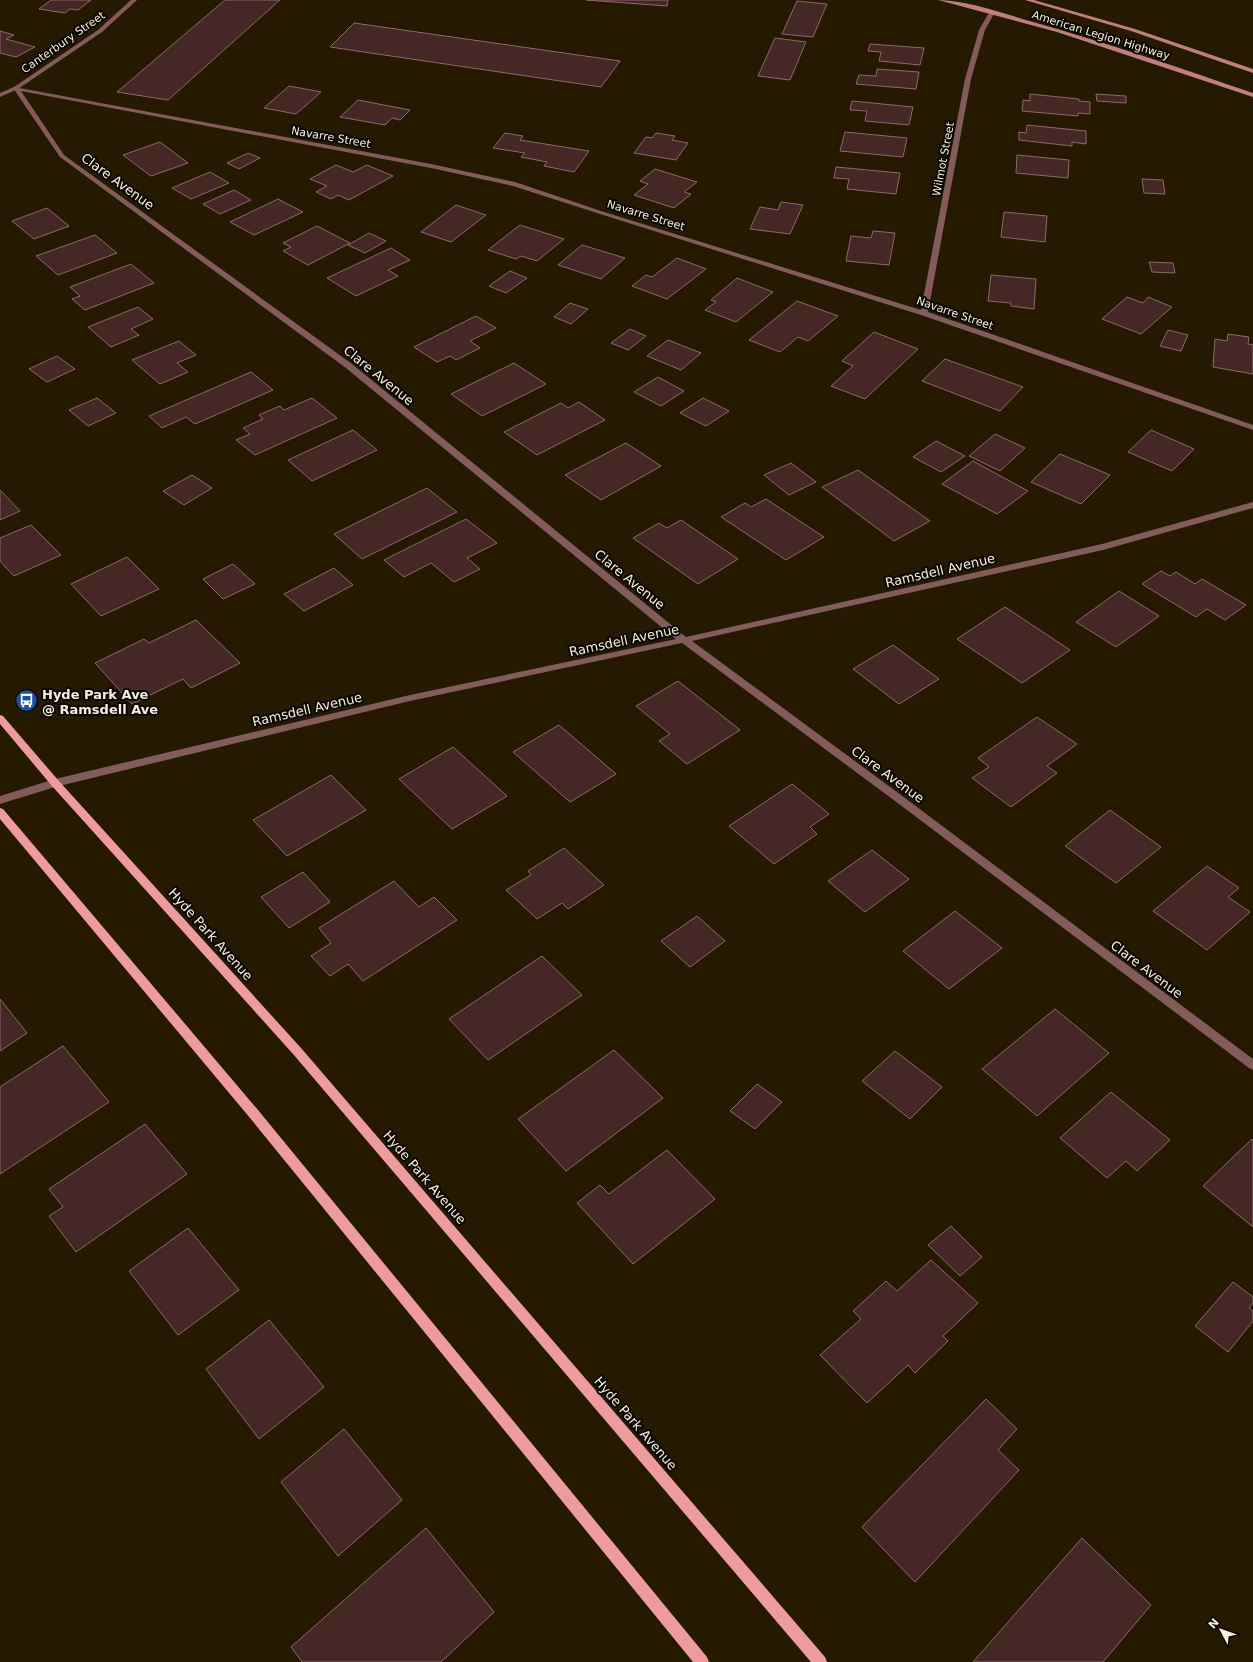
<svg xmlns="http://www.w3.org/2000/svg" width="1253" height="1662" font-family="'DejaVu Sans',sans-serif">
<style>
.building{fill:#452726;stroke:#8d6968}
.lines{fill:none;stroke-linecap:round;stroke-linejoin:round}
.minor{fill:#835b5b;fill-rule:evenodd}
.tertiary{fill:#835b5b;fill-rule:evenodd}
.secondary{fill:#bf7f7f;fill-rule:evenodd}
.primary{fill:#ed9b9c;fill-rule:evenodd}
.labels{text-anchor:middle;stroke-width:4;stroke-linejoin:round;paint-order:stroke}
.far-street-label{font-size:11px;fill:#f7f0df;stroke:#0a0600}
.street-label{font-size:13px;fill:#f7f0df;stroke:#0a0600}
.poi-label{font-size:13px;font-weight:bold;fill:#f7f0df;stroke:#0a0600;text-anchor:start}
</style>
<rect width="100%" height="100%" fill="#251900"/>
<g class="building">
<path d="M51,0H91L78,10L70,9L65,13L39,9Z"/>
<path d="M225,0H280L168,100L117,92Z"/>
<path d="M586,0H668L667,6Z"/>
<path d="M797,1L827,4L813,37L782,34Z"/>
<path d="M354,23L620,61L601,87L330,47Z"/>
<path d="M0,31L14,35L6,39L35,47L16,57L0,53Z"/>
<path d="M775,38L806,42L790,80L758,76Z"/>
<path d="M870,44L924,48L920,65L879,61L881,52L868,51Z"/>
<path d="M877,69L919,72L916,89L856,84L859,75L876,76Z"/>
<path d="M289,86L321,92L296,114L264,108Z"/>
<path d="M1030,94L1079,99V101L1090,102V114L1078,113V116L1022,111L1023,100L1030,101Z"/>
<path d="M1096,94L1126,96V103L1097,101Z"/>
<path d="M358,100L410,110L400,120L392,118L385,125L340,117Z"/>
<path d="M852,101L913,107L909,125L865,121L867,111L850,110Z"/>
<path d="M1027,125L1086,131V144L1072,142V146L1019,140V132L1026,133Z"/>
<path d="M845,132L907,138L903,157L840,151Z"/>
<path d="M505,133L523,136L520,140L589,151L574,172L544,166L547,162L521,157L525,153L493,148Z"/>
<path d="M656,133L675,136L672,140L688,143L676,160L634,153L646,137L652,138Z"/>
<path d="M160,142L188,163L151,176L123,155Z"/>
<path d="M248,153L260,158L239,169L227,163Z"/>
<path d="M1017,155L1069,160L1068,178L1016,173Z"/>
<path d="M336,165L353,172L367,165L393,176L349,200L338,195L331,199L316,192L327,186L310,179Z"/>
<path d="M836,167L900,173L896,194L847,189L849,179L834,178Z"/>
<path d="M655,169L697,182L684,192L691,194L674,208L634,195L648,184L640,181Z"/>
<path d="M210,172L229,183L191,199L172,188Z"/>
<path d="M1142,179L1163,180L1165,194L1144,193Z"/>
<path d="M234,190L251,200L220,214L203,204Z"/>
<path d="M278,199L303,212L254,235L230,222Z"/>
<path d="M781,202L803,205L790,234L750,229L760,207L778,210Z"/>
<path d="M456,205L486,215L451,242L421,232Z"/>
<path d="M47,208L69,226L34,239L12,221Z"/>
<path d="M1004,212L1047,216L1045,242L1001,237Z"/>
<path d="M520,225L564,239L537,261L521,256L516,259L488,250Z"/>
<path d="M317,226L350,243L308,265L283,251L291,247L283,243Z"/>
<path d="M873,231L895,233L889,265L846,261L851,236L871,238Z"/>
<path d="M369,233L386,241L365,253L348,245Z"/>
<path d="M95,235L117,253L58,275L36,256Z"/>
<path d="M582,245L625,258L601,279L558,265Z"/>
<path d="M391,248L410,260L388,270L398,276L356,296L327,278Z"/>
<path d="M677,258L706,269L667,299L632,286L646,275L652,277Z"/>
<path d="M1149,262L1173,263L1175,273L1152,272Z"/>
<path d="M131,264L154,283L85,310L72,299L80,296L70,287Z"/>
<path d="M510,271L527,278L506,293L489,286Z"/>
<path d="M991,275L1036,279L1034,309L1011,306V303L988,301Z"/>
<path d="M737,278L773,292L736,322L705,310L716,302L711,300Z"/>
<path d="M1127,297L1143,303L1148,297L1172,307L1141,334L1102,319Z"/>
<path d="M797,301L838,316L808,341L798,337L780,352L749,340Z"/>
<path d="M570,303L588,309L571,324L554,317Z"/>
<path d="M138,307L153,319L131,329L139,335L111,347L88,327Z"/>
<path d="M476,316L496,328L470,341L480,348L456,360L450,356L437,362L414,347Z"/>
<path d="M630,329L646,336L628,350L611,343Z"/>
<path d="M1168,330L1188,335L1181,351L1160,346Z"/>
<path d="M874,332L918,349L865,399L831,386L853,366L842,361Z"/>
<path d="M1228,334L1249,337L1248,344L1253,345V374L1213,367L1215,339L1227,341Z"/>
<path d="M668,340L701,353L681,370L647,356Z"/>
<path d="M179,341L196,355L177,363L188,372L160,384L132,360Z"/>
<path d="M57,356L75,369L47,382L29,369Z"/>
<path d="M945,359L1023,387L1000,411L922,381Z"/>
<path d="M514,363L546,384L482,416L451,394Z"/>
<path d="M251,372L273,390L195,424L186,417L162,428L149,416Z"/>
<path d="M658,377L684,391L661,406L634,392Z"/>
<path d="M97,398L116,413L88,426L69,410Z"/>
<path d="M312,398L337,418L255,455L236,440L250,434L243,428L263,419L259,415L280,406L284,410Z"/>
<path d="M703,398L729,411L706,426L680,413Z"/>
<path d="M579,402L605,420L537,455L504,432L561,403L568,408Z"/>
<path d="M353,430L377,450L312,481L288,460Z"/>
<path d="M1151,430L1194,449L1172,471L1128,452Z"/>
<path d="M995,434L1025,448L1000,471L969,456Z"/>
<path d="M936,441L965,456L941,472L913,457Z"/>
<path d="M626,443L661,466L601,500L565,475Z"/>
<path d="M1060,454L1110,475L1081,504L1031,482Z"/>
<path d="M973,461L1028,491L997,514L942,484Z"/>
<path d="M791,463L816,482L789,495L764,475Z"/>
<path d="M858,470L930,521L894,541L822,487Z"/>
<path d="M192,475L212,488L184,505L163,491Z"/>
<path d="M427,488L457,512L362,559L334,534Z"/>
<path d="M0,490L20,511L0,520Z"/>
<path d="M766,499L824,537L786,560L721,517L745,503L751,507Z"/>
<path d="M466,519L497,543L467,558L480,569L454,582L431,563L404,577L384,560Z"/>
<path d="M681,520L738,559L698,584L633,538L659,523L667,528Z"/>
<path d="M31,525L61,555L14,576L0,561V538Z"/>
<path d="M127,557L159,589L101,616L71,584Z"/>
<path d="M233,564L255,584L223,599L203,579Z"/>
<path d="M334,568L353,585L304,611L284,594Z"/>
<path d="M1161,571L1170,576L1176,572L1195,584L1202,579L1246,605L1225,620L1207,609L1196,617L1142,584Z"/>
<path d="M1119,591L1159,616L1116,647L1076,622Z"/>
<path d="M1005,607L1070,650L1022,683L957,639Z"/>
<path d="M196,620L240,663L191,688L183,679L132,704L95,663L144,639L149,643Z"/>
<path d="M893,645L939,679L899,704L853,669Z"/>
<path d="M678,681L740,730L687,764L659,741L670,734L636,706Z"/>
<path d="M1037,717L1077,744L1047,766L1057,773L1011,807L972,778L989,767L978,758Z"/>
<path d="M559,725L616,774L570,802L513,752Z"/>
<path d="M453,747L507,796L452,829L399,779Z"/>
<path d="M331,775L366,810L287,856L253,820Z"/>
<path d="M792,784L829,814L810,827L817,834L774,864L729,826Z"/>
<path d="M1110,810L1161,847L1116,883L1065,846Z"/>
<path d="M564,848L604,885L568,909L562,903L537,919L506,890L531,875L528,871Z"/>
<path d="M872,850L909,879L865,912L828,881Z"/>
<path d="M1207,866L1239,888L1228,897L1250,912L1207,950L1153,911Z"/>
<path d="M303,872L330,902L289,928L261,897Z"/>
<path d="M394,881L419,907L434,897L457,920L363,981L348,964L330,976L311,956L331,943L319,928Z"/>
<path d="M955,911L1002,948L949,989L903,951Z"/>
<path d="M697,916L725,941L690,967L661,941Z"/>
<path d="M542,956L582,995L488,1060L449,1019Z"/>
<path d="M0,999L27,1033L0,1051Z"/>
<path d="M1055,1009L1109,1053L1037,1116L982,1069Z"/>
<path d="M63,1046L109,1102L0,1174V1087Z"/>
<path d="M614,1050L663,1098L566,1171L518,1119Z"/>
<path d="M895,1051L942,1087L910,1119L862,1081Z"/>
<path d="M757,1084L782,1102L755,1129L730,1111Z"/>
<path d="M1111,1092L1170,1140L1137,1171L1126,1161L1107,1178L1060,1138Z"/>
<path d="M145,1124L187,1174L76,1252L49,1216L63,1207L49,1189Z"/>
<path d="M1252,1139L1253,1140V1227L1203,1186Z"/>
<path d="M667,1150L715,1199L633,1264L577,1203L600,1185L609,1194Z"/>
<path d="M951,1226L982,1257L960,1276L928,1245Z"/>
<path d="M188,1228L239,1290L178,1335L129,1271Z"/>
<path d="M931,1260L978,1303L943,1336L948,1341L915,1373L908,1365L867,1403L820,1355L861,1319L853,1311L886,1281L897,1291Z"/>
<path d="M1233,1282L1253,1297V1303L1249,1308L1253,1311V1321L1228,1352L1195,1326Z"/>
<path d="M269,1320L324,1387L259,1439L206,1369Z"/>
<path d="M986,1399L1017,1429L998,1450L1019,1470L915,1582L862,1527Z"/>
<path d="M344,1429L402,1500L338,1556L281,1482Z"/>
<path d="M426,1528L494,1612L441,1662H302L291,1647Z"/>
<path d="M1082,1538L1151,1605L1103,1662H973Z"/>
</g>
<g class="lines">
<path class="minor" d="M990,11L995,12L985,30L971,79L928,312L1253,425V430L921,315L600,214L513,186L431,168L21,91L64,155L352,364L686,637L1102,544L1253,502V508L1103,550L692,641L905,798L1253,1059V1070L1249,1068L899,804L682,643L410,701L55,787L0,804V796L55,779L410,695L676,639L346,368L60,157L13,88L14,87L431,164L515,182L604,212L921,310L965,79L979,30Z"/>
<path class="tertiary" d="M131,0H137L102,32L18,89L0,97V93L14,87L98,30Z"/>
<g class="secondary">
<path d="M938,0C966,0 1005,14 1033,22C1107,43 1180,68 1253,93V97L1057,32Z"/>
<path d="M1025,0H1034L1135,29L1253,69V73L1131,31Z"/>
</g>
<g class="primary">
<path d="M0,715L3,716L58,780L301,1048L825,1657L827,1662H811L293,1054L52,786L0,724Z"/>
<path d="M0,808L3,809L258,1110L707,1657L709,1662H693L250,1118L0,819Z"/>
</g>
</g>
<defs>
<symbol id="bus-disc" viewBox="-11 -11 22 22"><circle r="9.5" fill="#1a4fb4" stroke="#0a0600"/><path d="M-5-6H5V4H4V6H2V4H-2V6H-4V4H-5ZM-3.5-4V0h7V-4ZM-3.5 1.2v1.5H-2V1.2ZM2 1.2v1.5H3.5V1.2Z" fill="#fff"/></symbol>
</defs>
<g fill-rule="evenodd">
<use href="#bus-disc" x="14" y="688" width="25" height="25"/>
</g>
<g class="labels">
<g class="far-street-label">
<text transform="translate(1101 35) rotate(17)" y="4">American Legion Highway</text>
<text transform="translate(63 42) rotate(-35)" y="4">Canterbury Street</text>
<text transform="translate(331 137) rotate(10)" y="4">Navarre Street</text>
<text transform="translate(943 159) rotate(-79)" y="4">Wilmot Street</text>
<text transform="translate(646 215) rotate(17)" y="4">Navarre Street</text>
<text transform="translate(955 313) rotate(19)" y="4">Navarre Street</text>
</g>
<g class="street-label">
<text transform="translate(118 181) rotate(36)" y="5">Clare Avenue</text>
<text transform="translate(379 375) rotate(39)" y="5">Clare Avenue</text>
<text transform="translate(940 570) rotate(-13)" y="5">Ramsdell Avenue</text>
<text transform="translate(630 579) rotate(39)" y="5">Clare Avenue</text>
<text transform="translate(624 640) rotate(-12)" y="5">Ramsdell Avenue</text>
<text transform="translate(307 709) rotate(-13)" y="5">Ramsdell Avenue</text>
<text transform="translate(888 774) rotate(36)" y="5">Clare Avenue</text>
<text transform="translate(211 934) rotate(48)" y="5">Hyde Park Avenue</text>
<text transform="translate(1147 969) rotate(37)" y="5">Clare Avenue</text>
<text transform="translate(425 1177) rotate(49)" y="5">Hyde Park Avenue</text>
<text transform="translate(636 1423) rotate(49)" y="5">Hyde Park Avenue</text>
</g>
<g class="poi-label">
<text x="42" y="699">Hyde Park Ave<tspan x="42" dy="15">@ Ramsdell Ave</tspan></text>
</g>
</g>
<g transform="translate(1221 1630) rotate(311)" stroke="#0a0600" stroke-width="3" paint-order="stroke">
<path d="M0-3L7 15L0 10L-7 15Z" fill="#f7f0df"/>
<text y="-6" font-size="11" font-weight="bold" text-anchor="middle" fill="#f7f0df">N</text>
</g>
</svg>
